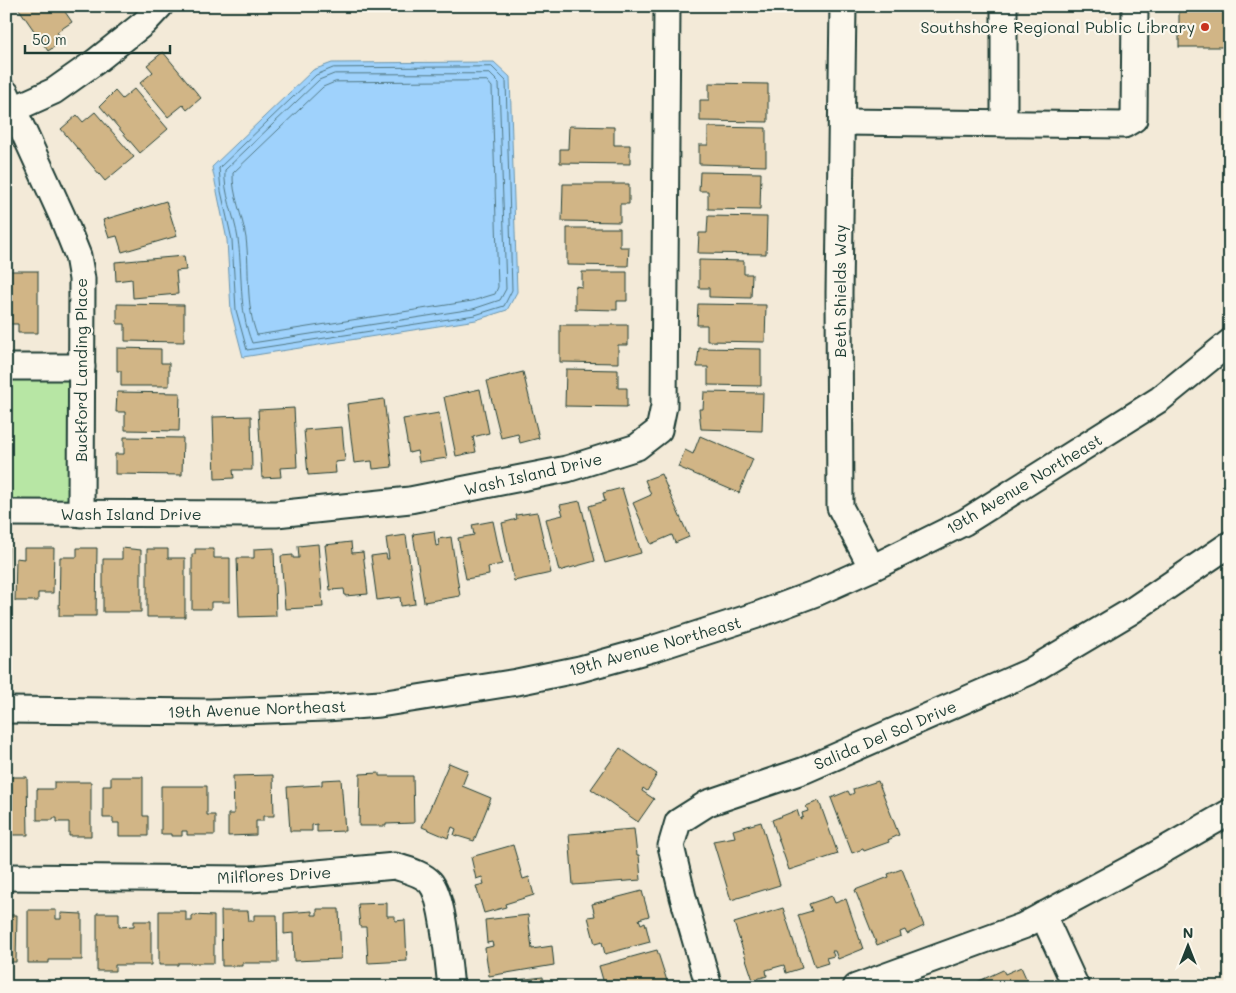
<svg xmlns="http://www.w3.org/2000/svg" width="1236" height="993" font-family="Mali,sans-serif">
<style>
.green{fill:#b7e6a4;stroke:#6b926c}
.water{fill:#9fd2fc;stroke:#6c96ac}
.lines{fill:none;stroke-linecap:round;stroke-linejoin:round}
.shore{stroke:#527984;stroke-width:1}
.building{fill:#d1b586;stroke:#1f3d34}
.minor-casing{stroke:#1f3d34;stroke-width:29}
.minor{stroke:#fbf7ec;stroke-width:25}
.poi-dot{fill:#c8321e;stroke:#fbf7ec;stroke-width:2}
.labels{text-anchor:middle;stroke-width:4.5;stroke-linejoin:round;paint-order:stroke}
.poi-label{font-size:16px;fill:#1f3d34;stroke:#fbf7ec;text-anchor:end}
.street-label{font-size:16px;fill:#1f3d34;stroke:#fbf7ec}
</style>
<rect width="100%" height="100%" fill="#f3ead8"/>
<filter id="ink" filterUnits="userSpaceOnUse"><feTurbulence type="fractalNoise" baseFrequency=".02" numOctaves="2"/><feDisplacementMap in="SourceGraphic" scale="10" xChannelSelector="R" yChannelSelector="G"/><feConvolveMatrix kernelMatrix="1 2 1 2 8 2 1 2 1" color-interpolation-filters="sRGB"/></filter>
<g filter="url(#ink)">
<path class="green" d="M6,378L71,379V502H6Z"/>
<path class="water" d="M494,62L510,77L517,292L507,310L476,320L243,357L231,311L227,240L212,167L313,70L332,63Z"/>
<g class="lines">
<g class="shore">
<path d="M492,67L506,81L512,290L504,306L475,315L247,350L236,310L232,240L221,191L219,168L316,75L333,68Z"/>
<path d="M490,74L499,83L506,289L500,300L473,309L252,343C238,308 243,275 238,239C235,217 223,192 225,170L319,80L334,74Z"/>
<path d="M487,81L492,87L498,287L495,294L472,301L257,335C245,304 250,270 246,238C243,217 232,194 233,173L323,87L335,82Z"/>
</g>
</g>
<g class="building">
<path d="M17,6H61L72,22L57,32L63,41L48,51Z"/>
<rect x="1179" y="6" width="51" height="41"/>
<path d="M163,52L201,98L187,110L183,105L168,117L140,83L153,72L147,65Z"/>
<path d="M709,83L768,84V122L700,121V100H709Z"/>
<path d="M134,89L168,129L140,153L100,106L115,91L122,99Z"/>
<path d="M95,112L134,157L105,181L61,129L77,115L83,122Z"/>
<path d="M569,126L614,127V145H630V164L560,163V149H568Z"/>
<path d="M708,127L766,128V166L699,164V145H708Z"/>
<path d="M700,172L761,173L760,210L708,209V191H699Z"/>
<path d="M563,184H629V204H620V222L562,221Z"/>
<path d="M166,201L177,236L122,252L117,236L109,238L103,220Z"/>
<path d="M708,216L767,217L766,254L698,253L699,233H707Z"/>
<path d="M567,228H620V247H629L628,266L567,265Z"/>
<path d="M184,256L186,270L176,271L178,294L133,298L132,279L116,281L115,262Z"/>
<path d="M699,260L744,261V274H752L751,298L709,297V288H699Z"/>
<path d="M6,271H38V333H18V324H6Z"/>
<path d="M582,272H627V301H617V310L575,309V286L582,287Z"/>
<path d="M117,304L184,305V342L125,341V324H117Z"/>
<path d="M698,304L766,305L765,342L707,341V325H697Z"/>
<path d="M560,325H628V345H618V363L560,362Z"/>
<path d="M117,348L161,349V363H169V386H121V371H117Z"/>
<path d="M699,348L761,349V386L708,385V367H697Z"/>
<path d="M566,369L618,370V388H627V407L565,406Z"/>
<path d="M523,372L539,438L520,443L518,434L501,438L487,381Z"/>
<path d="M480,389L489,433L473,437L476,452L456,456L444,397Z"/>
<path d="M117,392L180,393L179,431L125,430V412H116Z"/>
<path d="M704,392L763,393L762,431L701,429L699,409H703Z"/>
<path d="M384,399L392,467L373,469L372,461L354,463L347,404Z"/>
<path d="M294,408L297,467L280,468L281,477L262,478L258,410Z"/>
<path d="M439,413L447,458L419,462L417,451L409,453L403,419Z"/>
<path d="M251,416L252,470H233L234,478L215,479L213,417Z"/>
<path d="M342,427L345,461L335,462L336,473L308,475L304,430Z"/>
<path d="M700,436L753,459L739,493L678,467L685,450L693,454Z"/>
<path d="M124,437L183,438L182,475L115,474V454H124Z"/>
<path d="M661,474L689,537L675,543L672,535L651,544L633,503L651,495L645,480Z"/>
<path d="M622,488L641,553L605,563L589,506L605,501L603,493Z"/>
<path d="M580,501L595,561L559,571L546,519L563,515L560,505Z"/>
<path d="M537,512L551,573L514,581L502,523L517,519L516,515Z"/>
<path d="M493,521L502,564L488,567L489,575L466,579L458,538L474,535L472,525Z"/>
<path d="M434,531L436,546L439,545L438,539L451,537L460,596L424,602L413,534Z"/>
<path d="M406,535L415,604L401,606L400,597L377,600L371,556L386,554L387,559H389L386,538Z"/>
<path d="M351,542L352,553L363,552L368,594L345,596L344,589L330,590L325,545Z"/>
<path d="M318,544L323,607L285,609L281,556L293,555V558H299L298,546Z"/>
<path d="M6,547H9L8,615H6Z"/>
<path d="M24,548H54L53,593H38V601H15L16,558L24,559Z"/>
<path d="M77,548H97L96,616H59L60,557H77Z"/>
<path d="M122,548L141,550V612H103V559H122Z"/>
<path d="M274,548L276,616L239,617L237,558H254V549Z"/>
<path d="M147,549H168V558H185V617H147Z"/>
<path d="M195,549H214V558H230V602H211V609H192V554H195Z"/>
<path d="M620,748L657,774L647,791L643,788L642,791L654,799L638,822L591,789Z"/>
<path d="M449,763L468,771L462,786L491,798L474,841L454,835L456,829L452,827L448,838L422,827Z"/>
<path d="M379,773V776H413L414,823L386,824V826H359L360,774Z"/>
<path d="M273,775L274,816H263V821H256V835L228,836V814H234L233,776Z"/>
<path d="M10,777H27L28,835H6V783H10Z"/>
<path d="M111,777H143V816H148V836H119V823H113V818H103V786H111Z"/>
<path d="M341,779L345,831L317,832V824L312,825V831H290L287,787L322,785V780Z"/>
<path d="M878,781L899,835L888,840L889,842L864,851L863,849L852,853L831,798L848,791L850,795L854,793L853,789Z"/>
<path d="M54,782H91V836H69V822H57V818H53V820H37V789H54Z"/>
<path d="M161,786H207V815H215V835H187V831H182V836H171V834H161Z"/>
<path d="M819,801L838,854L789,870L772,820L797,810L800,819L803,817L802,813L808,811L806,806Z"/>
<path d="M761,822L780,885L731,900L713,841L735,837L733,830Z"/>
<path d="M634,829L637,855H639L641,880L573,885L569,834Z"/>
<path d="M513,845L523,879L529,877L534,895L505,904L506,907L484,913L476,886L484,884L482,877L476,879L471,857Z"/>
<path d="M902,869L924,926L907,934L905,930L900,932L901,936L877,945L855,890L889,877L888,874Z"/>
<path d="M642,891L649,916L639,919L641,924L645,922L650,942L605,954L602,942L595,944L588,917L595,916L592,904Z"/>
<path d="M832,896L835,903L846,899L863,949L838,959L835,951H832L834,956L826,958L828,963L815,967L798,915L812,911L809,904Z"/>
<path d="M387,903V916H395V921L405,920L407,961L368,963L366,927H360L358,904Z"/>
<path d="M783,908L802,968L786,973L784,965L766,970L767,976L753,980L734,923Z"/>
<path d="M317,909H339L341,959L294,961L293,933L284,934V913L312,911V915H317Z"/>
<path d="M28,910H56V919H61V913L82,914V960H49V963H28Z"/>
<path d="M159,911H186V921H192V915L214,916V963H178V965H159Z"/>
<path d="M221,911H248L249,921H254V915H277L278,963H242V966H222Z"/>
<path d="M97,913H119V927L134,926V921H151V965H115V971H97Z"/>
<path d="M6,915H17L16,962H6Z"/>
<path d="M528,915L532,949L552,946L554,965L489,976L485,948L493,946L492,942L487,943L485,920Z"/>
<path d="M657,950L669,987H605L599,966Z"/>
<path d="M1021,967L1030,987H979L977,982L1003,970L1005,974Z"/>
<path d="M543,977L544,987H491L490,983Z"/>
</g>
<g class="lines">
<defs>
<g id="minor">
<path d="M843,6L839,293L840,507L872,568"/>
<path d="M6,93L62,216L78,256L82,279L81,514"/>
<path d="M14,109L54,91L95,62L144,23L160,6"/>
<path d="M842,122L1124,125L1134,119L1135,6"/>
<path d="M1004,124V6"/>
<path d="M6,367H82"/>
<path d="M6,513L276,514L410,500L567,469L637,447L659,430L664,406L667,6"/>
<path d="M6,710L210,712L326,708L380,704L517,682L580,669L652,649L757,615L816,593L872,568L965,522L1160,399L1230,342"/>
<path d="M6,877L251,879L395,866C406,870 422,873 430,882C444,897 448,964 451,987"/>
<path d="M1043,915L1076,987"/>
<path d="M709,987L683,897L671,846L678,822L708,803L805,770L1029,672L1130,612L1230,544"/>
<path d="M856,987L1023,926L1148,859L1230,812"/>
</g>
</defs>
<use href="#minor" class="minor-casing"/>
<use href="#minor" class="minor"/>
</g>
</g>
<circle class="poi-dot" cx="1205" cy="27" r="5"/>
<g class="labels">
<g class="poi-label">
<text x="1195" y="33">Southshore Regional Public Library</text>
</g>
<g class="street-label">
<text transform="translate(840 291) rotate(-90)" y="6">Beth Shields Way</text>
<text transform="translate(81 370) rotate(-90)" y="6">Buckford Landing Place</text>
<text transform="translate(533 474) rotate(-13)" y="6">Wash Island Drive</text>
<text transform="translate(1024 484) rotate(-31)" y="6">19th Avenue Northeast</text>
<text x="131" y="520">Wash Island Drive</text>
<text transform="translate(655 646) rotate(-16)" y="6">19th Avenue Northeast</text>
<text transform="translate(257 709) rotate(-2)" y="6">19th Avenue Northeast</text>
<text transform="translate(885 735) rotate(-23)" y="6">Salida Del Sol Drive</text>
<text transform="translate(274 875) rotate(-3)" y="6">Milflores Drive</text>
</g>
</g>
<rect width="1236" height="993" fill="none" stroke="#fbf7ec" stroke-width="25"/>
<rect x="12" y="12" width="1211" height="968" fill="none" stroke="#1f3d34" stroke-width="2" filter="url(#ink)"/>
<g transform="translate(1188 946)" stroke="#fbf7ec" stroke-width="4" paint-order="stroke">
<path d="M0-4L9 19L0 12L-9 19Z" fill="#1f3d34"/>
<text y="-8" font-size="14" font-weight="bold" text-anchor="middle" fill="#1f3d34">N</text>
</g>
<path d="M25 45v8h145v-8" fill="none" stroke="#1f3d34" stroke-width="2.5"/>
<text x="32" y="45" font-size="15" fill="#1f3d34" stroke="#fbf7ec" stroke-width="4" paint-order="stroke">50 m</text>
</svg>
